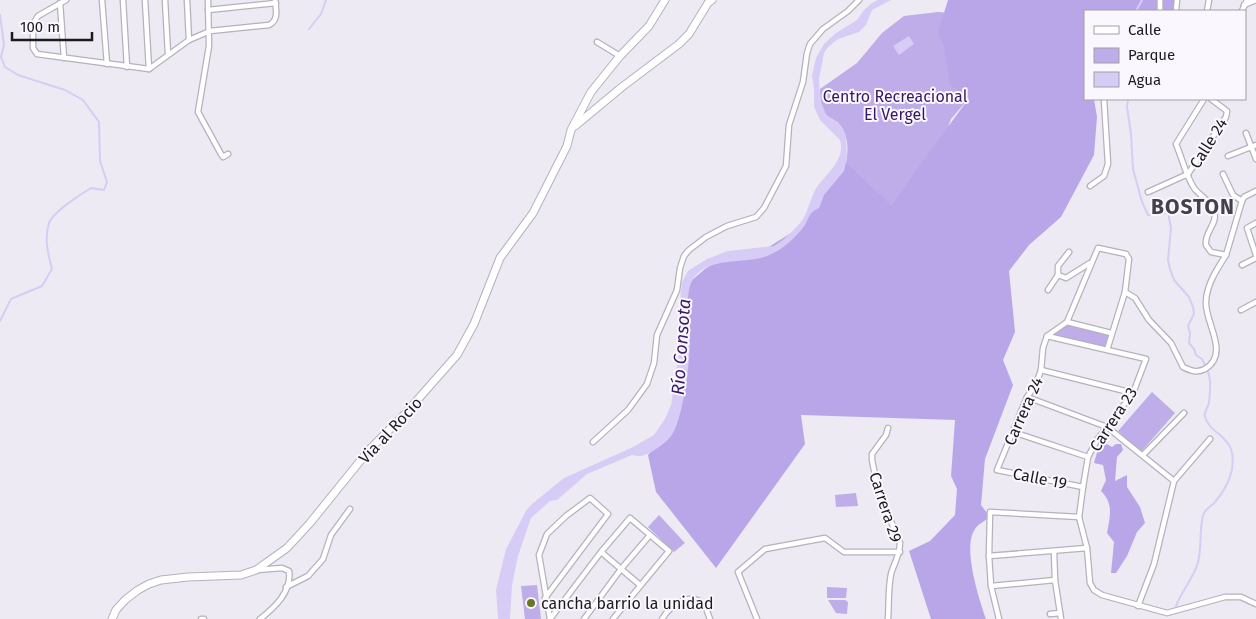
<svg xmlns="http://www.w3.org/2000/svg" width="1256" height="619" font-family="'Fira Sans',sans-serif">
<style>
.green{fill:#beade9}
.forest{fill:#b9a6e8}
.water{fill:#d7ccf5}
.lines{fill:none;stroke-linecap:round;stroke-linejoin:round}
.stream{stroke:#d7ccf5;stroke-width:2}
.street-casing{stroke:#b4b2bb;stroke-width:7}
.secondary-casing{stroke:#b4b2bb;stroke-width:9}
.street{stroke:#fff;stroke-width:4.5}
.secondary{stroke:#fff;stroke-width:7}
.poi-dot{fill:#6a7723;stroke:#faf8fe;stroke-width:2}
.labels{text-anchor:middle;stroke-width:4;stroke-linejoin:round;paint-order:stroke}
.park-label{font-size:16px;fill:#371662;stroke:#faf8fe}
.street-label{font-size:16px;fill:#1b1a1d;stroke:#faf8fe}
.poi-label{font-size:16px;fill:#1b1a1d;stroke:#faf8fe;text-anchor:start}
.water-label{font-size:18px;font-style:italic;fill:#3b1b67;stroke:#faf8fe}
.district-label{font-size:21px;font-weight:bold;letter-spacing:1px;fill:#434149;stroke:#faf8fe}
</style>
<rect width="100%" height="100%" fill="#edeaf4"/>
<g class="green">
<path d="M938,12L963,14L969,98L951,119L946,133L891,205L844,171C848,157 850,141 842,128C839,121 831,121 827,116C821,109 820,97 820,89L857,63L882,33L904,16Z"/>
<path d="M1067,322L1111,333L1107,350L1047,336Z"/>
<path d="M1152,392L1175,413L1141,452L1118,431Z"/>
<path d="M856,493L858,506L836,507L835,495Z"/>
<path d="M659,515L685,543L674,552L648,527Z"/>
<path d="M537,585L541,619H525L521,586Z"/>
<path d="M827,587L847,588L846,598H827Z"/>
<path d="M828,600H845L848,602L847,614L836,613Z"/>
</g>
<g class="forest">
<path d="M948,0H1177L1176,11H1085V99H1094L1097,117L1094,155L1061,217L1029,245L1009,271L1015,332L1003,360L1013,385L985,459L981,505L990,517C985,521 978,524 975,529C962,547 979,599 986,619H931L909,551L930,541L955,515L957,489L951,476L955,420L801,415L805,444L716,568L656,492L648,455L676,423L690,329L685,286L705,269L723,258L759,253L799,228L842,159L891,205L969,98L950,85L944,47L938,32Z"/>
<path d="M1105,443L1112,447L1116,444H1121L1123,450L1117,457L1115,481L1127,475V487L1140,507L1145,523L1137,532L1127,556L1116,573H1111L1114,542L1107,533C1110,516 1114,504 1101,491L1106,480L1103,465L1094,463L1098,449Z"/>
</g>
<g class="water">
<path d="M878,0H891L872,10L866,25L859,32L838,39L828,47L824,53L819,79L820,99L826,115L838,122L846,136L847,158L844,171L824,195L819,208C810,212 809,217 805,225C795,239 780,252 764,257C742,264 703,256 691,283C685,299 689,316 690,332C691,355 684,414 673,433C670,439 662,445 656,449C648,454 642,458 632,455L587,474L557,500L550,501L531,518L518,556L512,585L510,619H498L496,590L506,549L526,511L532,504L564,478L631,448L654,435L665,419L671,405L679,352V307L682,282L688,271L707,259L728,251L774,246C784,240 796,229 803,219C809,209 811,196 817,187C827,173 846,159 840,140L820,120L814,107V89L812,75L816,58L824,44L836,33L857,20L864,10L872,3Z"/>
<path d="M909,36L914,44L899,55L893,46Z"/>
</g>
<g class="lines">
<g class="stream">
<path d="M1136,11L1142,0"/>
<path d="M0,15L4,45L1,57L5,67L18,75L65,90L83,100L99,122L100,161L107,182L104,190L91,188C81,194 53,212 49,223C44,238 48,254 52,269L42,286L11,299L0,321"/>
<path d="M309,29L321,14L326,0"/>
<path d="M1128,99L1127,107L1131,134L1133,169L1142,202L1148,215L1168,213L1171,228L1168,260L1170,269L1174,280L1189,297L1193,307L1194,314L1188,326L1190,333L1189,343L1194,349L1196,355L1202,359L1205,365"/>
<path d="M1176,606C1182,590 1194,578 1198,562C1202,547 1199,531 1203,516C1204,509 1211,507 1215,502C1227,488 1237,468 1231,449C1226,435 1209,431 1205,417C1203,412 1209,407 1209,402C1210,394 1211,379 1208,372"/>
</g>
<defs>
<g id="street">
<path d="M66,0L38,16L33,24V48L37,54L149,69L189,40L210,31L269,25C279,20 276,10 275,0"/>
<path d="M102,0L107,64"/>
<path d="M123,0L127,67"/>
<path d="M145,0L149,69"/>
<path d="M165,0L168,54"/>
<path d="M187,0L189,40"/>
<path d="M208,0L209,46L198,112L221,154L223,157L228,154"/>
<path d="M60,3L64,58"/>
<path d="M1244,5L1256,0"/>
<path d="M208,10L276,3"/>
<path d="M1160,11V0"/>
<path d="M1176,11L1177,0"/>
<path d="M1207,11L1209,0"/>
<path d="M1242,11L1247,0"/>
<path d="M597,42L620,56"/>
<path d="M1246,133L1256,159"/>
<path d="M1228,156L1256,145"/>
<path d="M1188,174L1226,117L1227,111L1211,99"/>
<path d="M1223,174L1233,195L1242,201"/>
<path d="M1090,186L1104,176L1108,164L1104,99"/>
<path d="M1148,192L1188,174"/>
<path d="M1256,223L1247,228L1256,255"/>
<path d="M1069,252L1058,266V275L1066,278L1090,263"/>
<path d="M1226,255L1242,201L1244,197L1256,191"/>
<path d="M1242,265L1256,258"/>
<path d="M1048,290L1058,275"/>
<path d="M1125,292L1135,298L1149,320L1171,343L1183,367C1191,371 1197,373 1205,369C1231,353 1204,322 1206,301C1207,284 1217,269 1226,255L1211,252L1206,245C1204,232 1218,224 1214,212C1211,201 1200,196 1194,188C1186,176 1182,158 1176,144L1204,99"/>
<path d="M1241,310L1256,302"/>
<path d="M1067,322L1111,333"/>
<path d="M1047,336L1146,359L1133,393L1097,440L1088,457L1083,487L1079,517L1087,548L1090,583L1094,590L1102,595L1167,613L1225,597H1241L1256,604"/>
<path d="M1041,370L1133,393"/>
<path d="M1027,397L1107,427L1174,481"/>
<path d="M888,428L886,435L872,454V460L878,490L900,543C900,555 894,563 891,574C888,589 889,604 888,619"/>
<path d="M1013,432L1088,457"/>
<path d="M593,442L628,410L647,384L654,363L657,335L677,290L680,268L684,256L689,250L706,237L727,226L756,217L764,208L786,166L789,125L803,82L807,53L810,44L823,29L848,11L859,0"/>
<path d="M1143,455L1184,413"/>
<path d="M1083,487L997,470L1027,397L1036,384L1041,370L1043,348L1047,336L1067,322L1098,248L1126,254L1129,259L1125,292L1107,350"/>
<path d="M601,552L640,585"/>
<path d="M1054,552L1055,580L1061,619"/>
<path d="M989,556L1087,548"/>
<path d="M257,570L282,568L289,571C292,592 274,608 260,619"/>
<path d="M991,586L1055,580"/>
<path d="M286,587L308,576L323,559L331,535L350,509"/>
<path d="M545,598L608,514L590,498L566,516L547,534L539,555L550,619"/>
<path d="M1138,606L1154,564L1174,481L1210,439"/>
<path d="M1050,614L1060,613"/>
<path d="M201,619H204"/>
<path d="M550,619L601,552L630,518L669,551L613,619"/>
<path d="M584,619L621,569L650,535"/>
<path d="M662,619C670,606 690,590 704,605C707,608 708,615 710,619"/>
<path d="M757,619L738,572L765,549L825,538L844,552H900"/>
<path d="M999,619L991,586L989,556L990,512L1079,517"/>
</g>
<g id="secondary">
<path d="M575,126L622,87L679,44L689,34L708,3L712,0"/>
<path d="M112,619L116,610L125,600L138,590L149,584L161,580L188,577L241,575L256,570L287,548L310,523L369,450L404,415L457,355L474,324L500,258L533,213L567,146L571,130L591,92L620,56L649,26L665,0"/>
</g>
</defs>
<use href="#street" class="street-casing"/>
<use href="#secondary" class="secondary-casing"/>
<use href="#street" class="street"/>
<use href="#secondary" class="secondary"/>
</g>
<circle class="poi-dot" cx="531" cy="603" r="5"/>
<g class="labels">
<g class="park-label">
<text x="895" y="102">Centro Recreacional<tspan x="895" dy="18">El Vergel</tspan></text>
</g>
<g class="street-label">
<text transform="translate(1208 143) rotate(-58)" y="6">Calle 24</text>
<text transform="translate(1023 411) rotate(-66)" y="6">Carrera 24</text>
<text transform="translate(1113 419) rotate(-57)" y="6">Carrera 23</text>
<text transform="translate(390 430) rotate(-47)" y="6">Via al Rocio</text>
<text transform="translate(1040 478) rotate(11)" y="6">Calle 19</text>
<text transform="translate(886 507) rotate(72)" y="6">Carrera 29</text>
</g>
<g class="poi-label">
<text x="541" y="609">cancha barrio la unidad</text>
</g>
<g class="water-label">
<text transform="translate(681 347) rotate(-86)" y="6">Río Consota</text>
</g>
<g class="district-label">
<text x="1193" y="214">BOSTON</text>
</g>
</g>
<rect x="1084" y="10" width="162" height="90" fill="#faf8fe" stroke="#a19fa4"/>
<rect x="1094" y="26" width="25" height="8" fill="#ffffff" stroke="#a19fa4"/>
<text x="1128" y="35" font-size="15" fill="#1b1a1d">Calle</text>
<rect x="1094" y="48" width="25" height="15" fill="#beade9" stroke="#a19fa4"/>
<text x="1128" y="60" font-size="15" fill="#1b1a1d">Parque</text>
<rect x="1094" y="72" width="25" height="15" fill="#d7ccf5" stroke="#a19fa4"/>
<text x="1128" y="85" font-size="15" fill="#1b1a1d">Agua</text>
<path d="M12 32v8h80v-8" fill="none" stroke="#1b1a1d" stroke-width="2.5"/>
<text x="20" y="32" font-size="15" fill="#1b1a1d" stroke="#faf8fe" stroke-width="4" paint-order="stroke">100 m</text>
</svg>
